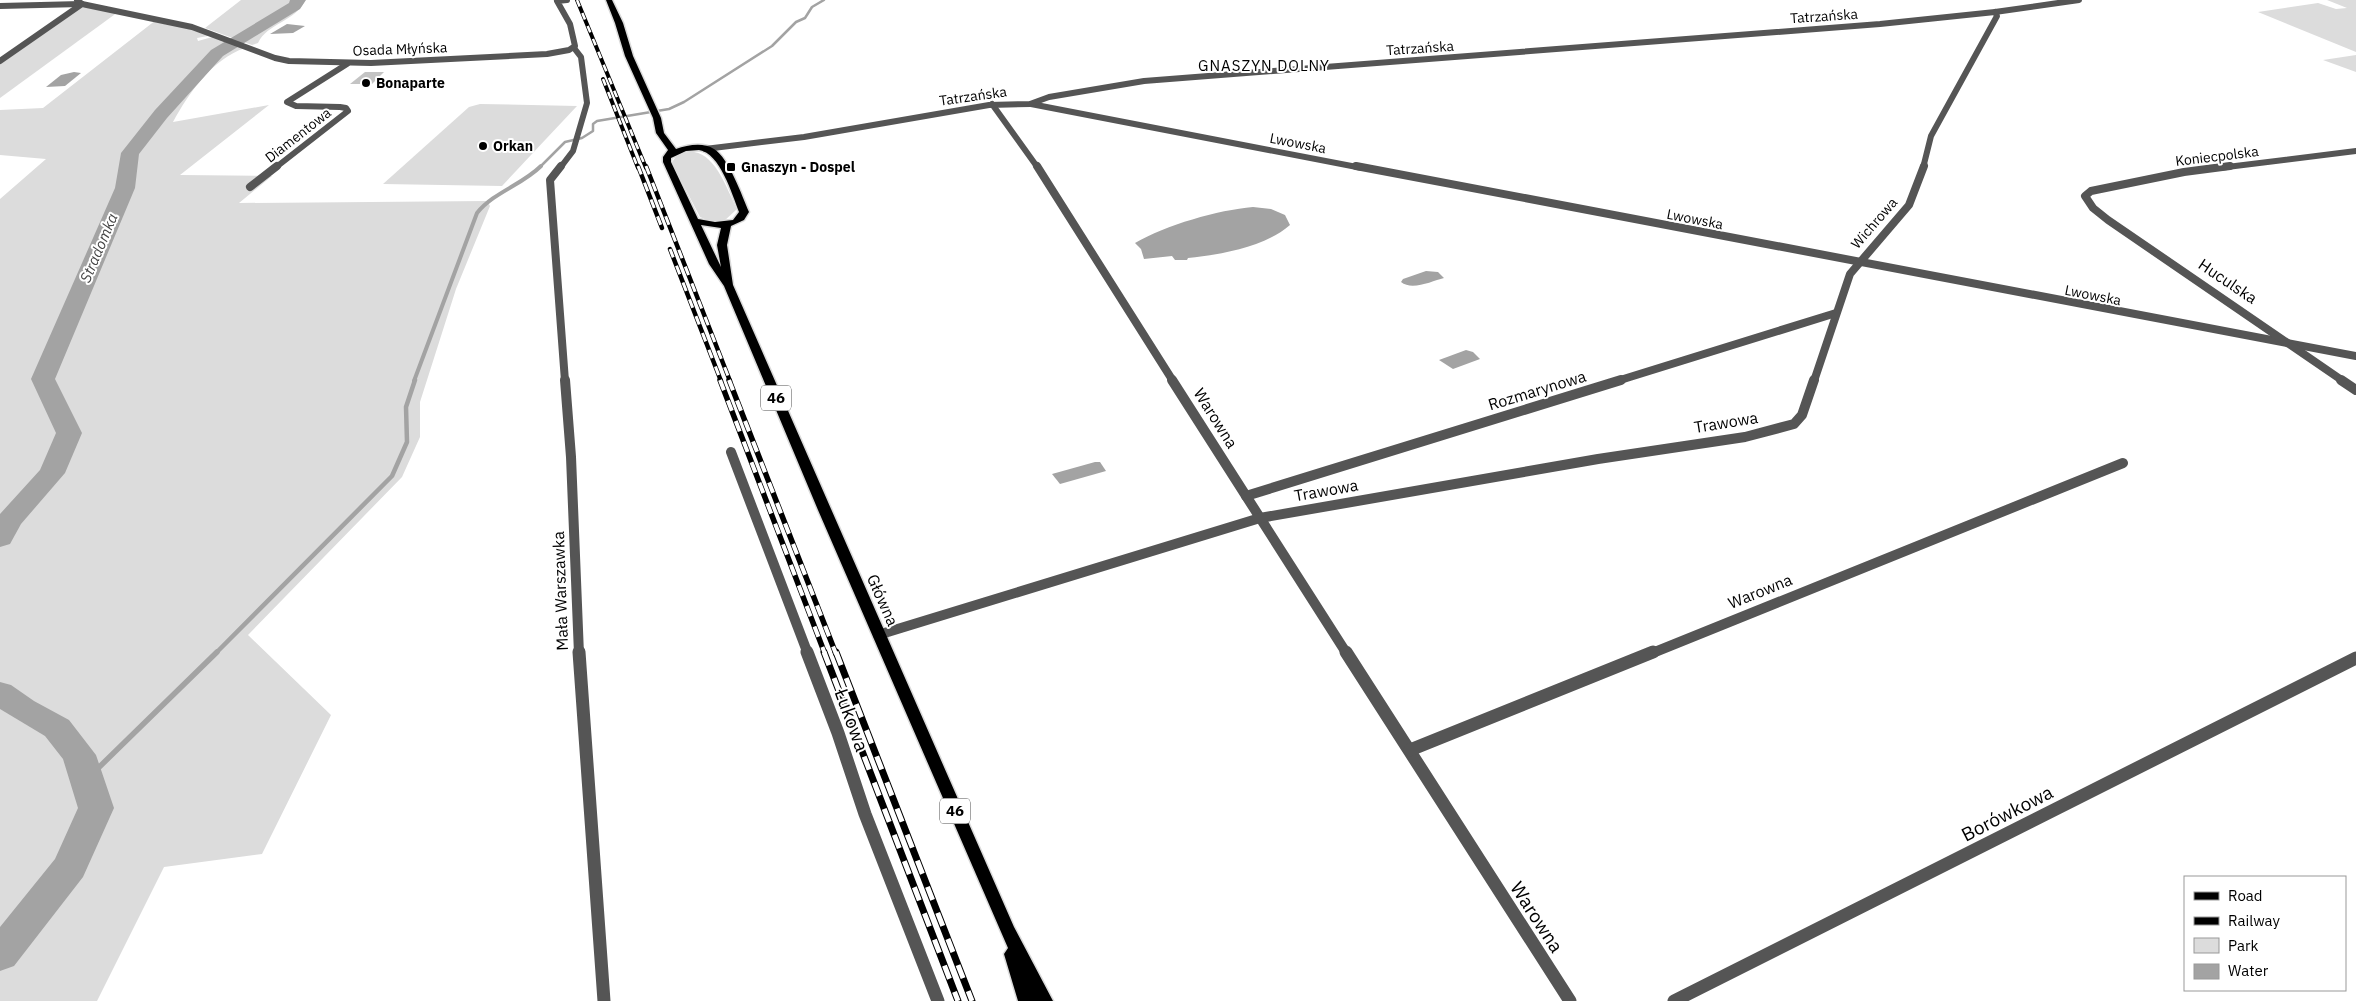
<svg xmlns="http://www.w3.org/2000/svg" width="2356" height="1001" font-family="'IBM Plex Sans',sans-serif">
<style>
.green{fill:#dcdcdc}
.water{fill:#a3a3a3}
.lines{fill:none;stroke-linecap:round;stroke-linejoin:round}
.stream-far3{stroke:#a3a3a3;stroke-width:2.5}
.stream-far2{stroke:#a3a3a3;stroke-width:4}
.stream-far1{stroke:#a3a3a3;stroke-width:4.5}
.stream{stroke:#a3a3a3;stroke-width:5.5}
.river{fill:#a3a3a3;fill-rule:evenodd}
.building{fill:#c4c4c4}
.primary-casing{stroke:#dbdbdb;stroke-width:3}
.minor-far3{stroke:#555;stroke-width:6}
.minor-far2{stroke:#555;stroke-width:8}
.minor-far1{stroke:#555;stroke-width:10}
.minor{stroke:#555;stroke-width:13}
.tertiary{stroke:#555;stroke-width:6}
.primary{fill:#000;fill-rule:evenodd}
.rail-far3-casing{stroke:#000;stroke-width:4}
.rail-far2-casing{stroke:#000;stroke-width:4.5}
.rail-far1-casing{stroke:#000;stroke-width:5.5}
.rail-casing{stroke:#000;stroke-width:7}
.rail-far3{stroke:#fff;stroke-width:2.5;stroke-dasharray:7;stroke-linecap:butt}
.rail-far2{stroke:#fff;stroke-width:3;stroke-dasharray:9;stroke-linecap:butt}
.rail-far1{stroke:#fff;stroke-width:4;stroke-dasharray:11;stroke-linecap:butt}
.rail{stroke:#fff;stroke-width:5;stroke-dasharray:14;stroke-linecap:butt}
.poi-dot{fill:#000;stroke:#fff;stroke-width:2}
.labels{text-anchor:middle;stroke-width:4;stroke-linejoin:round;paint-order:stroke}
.far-street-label{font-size:14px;fill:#000;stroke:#fff}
.far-poi-label{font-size:14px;font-weight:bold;fill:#000;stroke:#fff;text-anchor:start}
.far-neighbourhood-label{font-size:15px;letter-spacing:1px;fill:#000;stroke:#fff}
.far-water-label{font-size:15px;font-style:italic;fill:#444;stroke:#fff}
.shield{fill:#fff;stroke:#4c4c4c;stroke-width:1}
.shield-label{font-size:15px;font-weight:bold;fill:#000}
.street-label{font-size:16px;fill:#000;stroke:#fff}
.near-street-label{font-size:19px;fill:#000;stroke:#fff}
</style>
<rect width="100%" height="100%" fill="#fff"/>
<g class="green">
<path d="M241,0H305C297,21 267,23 258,43L252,45L205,28Z"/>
<path d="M2327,0H2356V52L2258,12L2318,3L2336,9L2347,8Z"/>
<path d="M85,7L118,12L0,98V63L78,9Z"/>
<path d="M156,20L213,35L197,38L198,41L216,36L245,48C212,59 189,93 173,122L269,105L180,175L272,176L239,203L487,201L490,206L456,289L420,402V437L402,477L248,635L331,715L262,854L164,867L97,1001H0V199L46,159L0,155V110L43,108Z"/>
<path d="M2356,55V72L2323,60Z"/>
<path d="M480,104L577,106L502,186L383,184L469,107Z"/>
<path d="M694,152C717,156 727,190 737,209L723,222H712L700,217L672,163C676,153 684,152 694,152Z"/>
</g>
<g class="water">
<path d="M287,24L305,26L293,33L270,34Z"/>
<path d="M74,72L81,73L65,86L46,87L61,75Z"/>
<path d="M1253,207L1271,209L1285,215L1290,225C1263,248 1223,254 1188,258L1187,260H1175L1172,256L1144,259L1141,249L1135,243C1166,225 1218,210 1253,207Z"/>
<path d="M1426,271L1438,272L1444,278C1432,281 1412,291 1401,282L1403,279Z"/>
<path d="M1466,350L1473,352L1480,359L1453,369L1439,360Z"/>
<path d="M1095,462H1100L1106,471L1060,484L1052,474Z"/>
</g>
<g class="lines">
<path class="stream-far3" d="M539,168L565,142L582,138L593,131V124L597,121L669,109L684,102L772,46L796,22L805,18L812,7L824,0"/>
<path class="stream-far2" d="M414,381L477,213C494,192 522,185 541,166"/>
<path class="stream-far1" d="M215,654L392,476L407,442L406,407L415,380"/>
<path class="stream" d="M87,779L217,652"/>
<g class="river">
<path d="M290,0H306L300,9L223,56L167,118L139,154L135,188L55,379L82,433L65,473L21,524L10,544L0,547V514L40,470L56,433L31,379L115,188L121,153L155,110L211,50L289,3Z"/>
<path d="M0,682L11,685L34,701L69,720L96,755L114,808L83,877L14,966L0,971V927L55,859L78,808L63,759L45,736L0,709Z"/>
</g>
</g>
<path class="building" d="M365,72H384L372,84H350Z"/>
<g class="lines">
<defs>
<path id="primary" d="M606,0H612L623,23L633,56L661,118L664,133L676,149C688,145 703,142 714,149C729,158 742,196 749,212L744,220L731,226L727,245L733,285L1014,927L1053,1001H1018L1004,954L1008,948L818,510L724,286L709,264L663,162V157L668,150L656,133L653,118L625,56L615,23ZM699,150C720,153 732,194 739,212L733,220L715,222L698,219L671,162V158L686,151ZM701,225L721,228L717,245L721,267Z"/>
</defs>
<use href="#primary" class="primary-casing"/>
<g class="minor-far3">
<path d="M0,6L81,4"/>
<path d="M0,61L82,4"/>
<path d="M992,104L1038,168"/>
<path d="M1031,104L1362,168"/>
<path d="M705,149L804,137L989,105L1030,104L1049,97L1144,81L1880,24L1995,12L2079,0"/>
<path d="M275,168L348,111L346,108L340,107L296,106L287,102L347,64"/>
<path d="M560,168L573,151L587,103L581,57L574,48"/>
<path d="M1923,168L1931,136L1997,16L1995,12"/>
<path d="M2219,168L2356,151"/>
</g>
<g class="minor-far2">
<path d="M561,166L550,180L565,381"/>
<path d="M1037,166L1173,381"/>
<path d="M1356,166L2356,356"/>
<path d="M2230,166L2184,172L2091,191L2085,196L2093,208L2108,220L2343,381"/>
<path d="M250,187L277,166"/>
<path d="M1617,381L1836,313"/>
<path d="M1814,381L1850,274L1909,205L1924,166"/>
</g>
<g class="minor-far1">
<path d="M565,380L571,457L579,654"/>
<path d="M1172,380L1347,654"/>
<path d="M2341,380L2356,390"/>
<path d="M731,452L808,654"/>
<path d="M1246,496L1621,380"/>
<path d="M878,635L1260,518L1598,459L1745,437L1794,424L1802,415L1814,380"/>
<path d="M1650,654L2123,463"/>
</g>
<g class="minor">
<path d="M579,652L604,1001"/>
<path d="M807,652L838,733L865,814L938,1001"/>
<path d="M1346,652L1570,1001"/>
<path d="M1410,750L1653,652"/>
<path d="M1674,1001L2356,658"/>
</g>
<path class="tertiary" d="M77,0L82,4L192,27L275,58L289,61L371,63L547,54L569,50L575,46L570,24L557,1L567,0"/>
<use href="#primary" class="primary"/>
<defs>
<g id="rail-far3">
<path d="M577,0L646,168"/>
<path d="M603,79L638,168"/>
</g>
<g id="rail-far2">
<path d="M638,166L662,228"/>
<path d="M646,166L730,381"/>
<path d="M670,249L721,381"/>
</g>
<g id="rail-far1">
<path d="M720,380L825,654"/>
<path d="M729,380L836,654"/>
</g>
<g id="rail">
<path d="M824,652L958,1001"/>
<path d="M836,652L972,1001"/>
</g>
</defs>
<use href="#rail-far3" class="rail-far3-casing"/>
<use href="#rail-far2" class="rail-far2-casing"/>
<use href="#rail-far1" class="rail-far1-casing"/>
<use href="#rail" class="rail-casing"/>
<use href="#rail-far3" class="rail-far3"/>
<use href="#rail-far2" class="rail-far2"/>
<use href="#rail-far1" class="rail-far1"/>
<use href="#rail" class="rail"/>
</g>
<g class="poi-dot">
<circle cx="366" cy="83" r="5"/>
<circle cx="483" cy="146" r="5"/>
<rect x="726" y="162" width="10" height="10" rx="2.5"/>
</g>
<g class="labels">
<g class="far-street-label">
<text transform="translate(1824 16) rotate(-4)" y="5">Tatrzańska</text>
<text transform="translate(1420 48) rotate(-4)" y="5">Tatrzańska</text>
<text transform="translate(400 49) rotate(-2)" y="5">Osada Młyńska</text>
<text transform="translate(973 96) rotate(-8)" y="5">Tatrzańska</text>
<text transform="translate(298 135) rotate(-38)" y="5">Diamentowa</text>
<text transform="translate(1298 143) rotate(11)" y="5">Lwowska</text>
<text transform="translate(2217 156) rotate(-7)" y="5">Koniecpolska</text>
<text transform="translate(1695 219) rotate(11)" y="5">Lwowska</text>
<text transform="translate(1874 223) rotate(-49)" y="5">Wichrowa</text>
<text transform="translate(2093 295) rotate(11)" y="5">Lwowska</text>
</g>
<g class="far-poi-label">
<text x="376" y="88">Bonaparte</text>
<text x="493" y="151">Orkan</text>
<text x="741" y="172">Gnaszyn - Dospel</text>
</g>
<g class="far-neighbourhood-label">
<text x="1264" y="71">GNASZYN DOLNY</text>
</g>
<g class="far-water-label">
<text transform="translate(99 248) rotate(-67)" y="5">Stradomka</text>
</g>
<g class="shield">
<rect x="761" y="385.5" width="30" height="25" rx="4"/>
<rect x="940" y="798.5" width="30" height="25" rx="4"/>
</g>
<g class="shield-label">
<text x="776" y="403">46</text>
<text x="955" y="816">46</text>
</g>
<g class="street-label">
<text transform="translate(2228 281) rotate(34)" y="6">Huculska</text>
<text transform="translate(1537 390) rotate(-17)" y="6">Rozmarynowa</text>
<text transform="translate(1216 418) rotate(58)" y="6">Warowna</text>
<text transform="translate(1726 422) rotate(-9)" y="6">Trawowa</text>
<text transform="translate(1326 490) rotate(-10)" y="6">Trawowa</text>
<text transform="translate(560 591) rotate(-92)" y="6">Mała Warszawka</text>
<text transform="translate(1760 591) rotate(-22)" y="6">Warowna</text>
<text transform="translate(883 600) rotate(66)" y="6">Główna</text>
</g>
<g class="near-street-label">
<text transform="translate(852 720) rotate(70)" y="7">Łukowa</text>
<text transform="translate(2007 813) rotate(-27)" y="7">Borówkowa</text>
<text transform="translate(1537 917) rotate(57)" y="7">Warowna</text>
</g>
</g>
<rect x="2184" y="876" width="162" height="115" fill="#ffffff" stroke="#999999"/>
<rect x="2194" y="892" width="25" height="8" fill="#000000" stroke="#999999"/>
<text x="2228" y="901" font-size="15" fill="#000000">Road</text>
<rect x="2194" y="917" width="25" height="8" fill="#000000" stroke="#999999"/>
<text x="2228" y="926" font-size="15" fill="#000000">Railway</text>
<rect x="2194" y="938" width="25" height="15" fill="#dcdcdc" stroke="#999999"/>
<text x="2228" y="951" font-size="15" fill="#000000">Park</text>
<rect x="2194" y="964" width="25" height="15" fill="#a3a3a3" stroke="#999999"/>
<text x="2228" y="976" font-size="15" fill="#000000">Water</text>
</svg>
